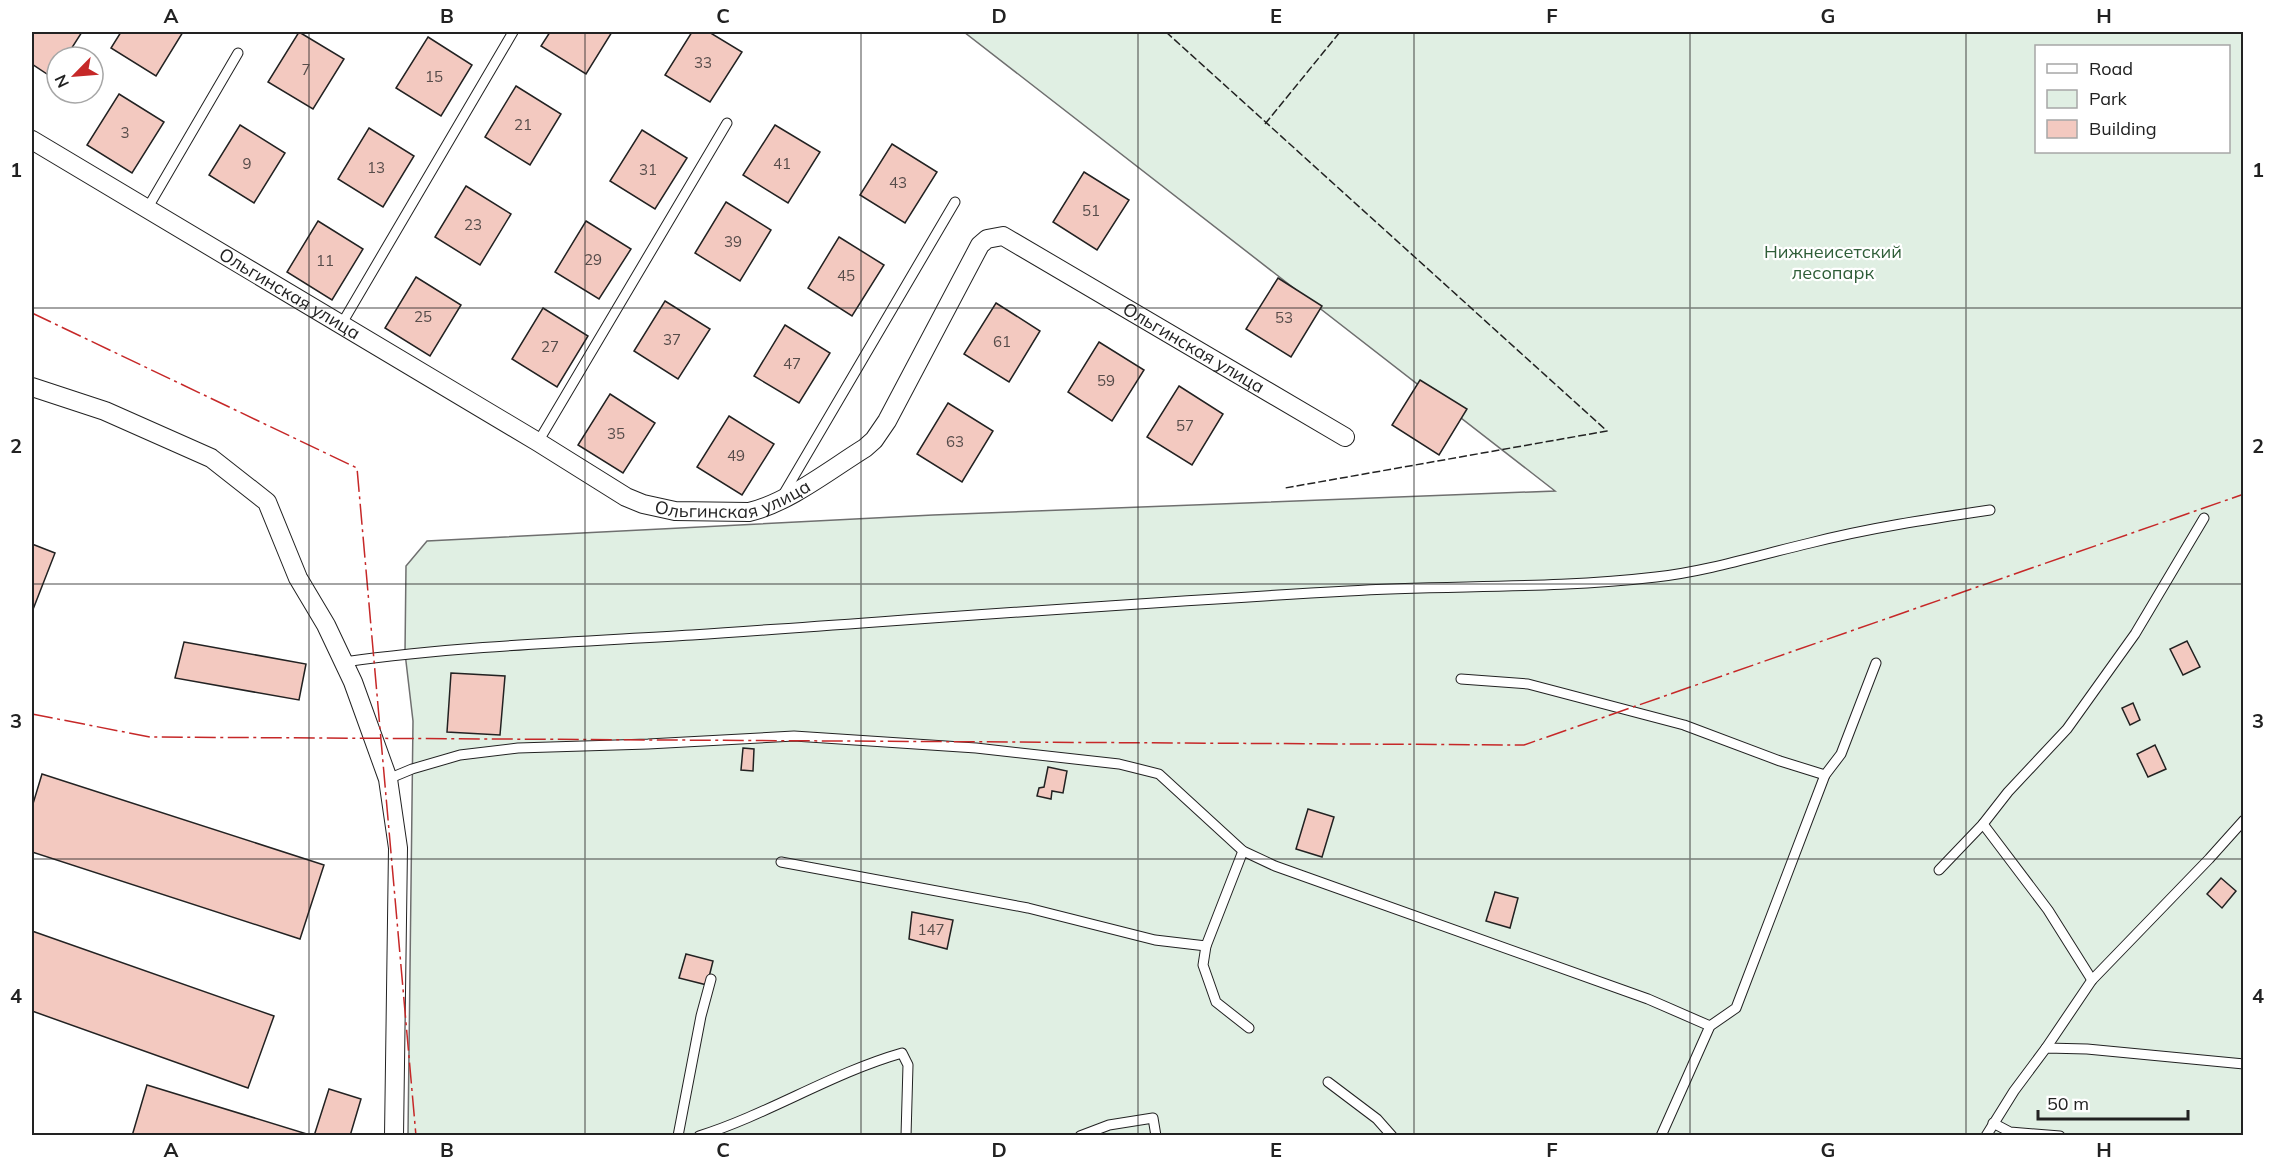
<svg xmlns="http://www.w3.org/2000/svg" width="2275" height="1167" font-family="Mulish,sans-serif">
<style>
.green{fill:#e0efe3;stroke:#6f6f6f;stroke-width:1.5;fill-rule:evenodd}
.building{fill:#f3c9c0;stroke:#222;stroke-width:1.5}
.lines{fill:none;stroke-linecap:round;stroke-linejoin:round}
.service-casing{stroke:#222;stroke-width:11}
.minor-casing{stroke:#222;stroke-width:20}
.service{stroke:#fff;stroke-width:9}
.minor{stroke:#fff;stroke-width:18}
.fence{stroke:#222;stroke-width:1.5;stroke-dasharray:8 3;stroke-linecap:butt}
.power{stroke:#c62828;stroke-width:1.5;stroke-dasharray:21 4.5 3 4.5;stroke-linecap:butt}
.grid{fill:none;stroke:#222;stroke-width:1.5;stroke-opacity:0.55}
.labels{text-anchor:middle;stroke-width:4.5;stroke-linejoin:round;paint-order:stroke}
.number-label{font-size:15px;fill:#564c4a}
.park-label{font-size:18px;fill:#2f5e38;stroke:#fff}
.street-label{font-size:18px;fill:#222;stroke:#fff}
.neatline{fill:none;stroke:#222;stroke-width:2}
.grid-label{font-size:20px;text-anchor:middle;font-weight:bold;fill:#222}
</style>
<rect width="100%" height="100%" fill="#fff"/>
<path class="green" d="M964,32H2243V1135H408L413,721L405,653L406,566L427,541L933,515L1555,491ZM2036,46H2228V152H2036Z"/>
<g class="building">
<path d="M32,32H82L66,57H57V71L53,78L32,64Z"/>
<path d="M121,32H183L156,76L111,48Z"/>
<path d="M299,32L344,59L313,109L268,82Z"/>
<path d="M550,32H612L586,74L541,46Z"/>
<path d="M692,32H709L742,52L710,102L665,75Z"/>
<path d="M428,37L472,65L441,116L396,88Z"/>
<path d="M516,86L561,114L530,165L485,137Z"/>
<path d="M119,94L164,122L132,173L87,145Z"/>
<path d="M240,125L285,153L254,203L209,175Z"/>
<path d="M775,125L820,152L788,203L743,175Z"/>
<path d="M369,128L414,156L383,207L338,179Z"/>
<path d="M642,130L687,158L655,209L610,181Z"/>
<path d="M892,144L937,172L905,223L860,195Z"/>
<path d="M1084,172L1129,200L1097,250L1053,222Z"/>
<path d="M466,186L511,214L480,265L435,237Z"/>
<path d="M726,202L771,230L740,281L695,253Z"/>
<path d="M318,221L363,249L332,300L287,272Z"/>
<path d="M586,221L631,249L599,299L555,272Z"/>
<path d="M839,237L884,265L852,316L808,288Z"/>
<path d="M416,277L461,305L430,356L385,328Z"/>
<path d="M1278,278L1322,306L1291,357L1246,329Z"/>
<path d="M665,301L710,329L678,379L634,351Z"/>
<path d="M996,303L1040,331L1009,382L964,354Z"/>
<path d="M543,308L588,336L557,387L512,359Z"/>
<path d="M785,325L830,353L799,403L754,376Z"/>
<path d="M1099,342L1144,370L1112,421L1068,392Z"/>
<path d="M1420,380L1467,409L1439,455L1392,425Z"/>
<path d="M1179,386L1223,414L1192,465L1147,437Z"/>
<path d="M610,394L655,423L623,473L578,445Z"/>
<path d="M948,403L993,431L962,482L917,454Z"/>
<path d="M729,416L774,444L742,495L697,467Z"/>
<path d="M32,544L55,553L32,612Z"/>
<path d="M2187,641L2200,667L2183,675L2170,649Z"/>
<path d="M184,642L306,664L299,700L175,678Z"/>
<path d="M451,673L505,676L500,735L447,732Z"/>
<path d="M2133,703L2140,720L2130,725L2122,708Z"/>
<path d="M2155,745L2166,769L2148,777L2137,754Z"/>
<path d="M743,748L754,749L753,771L741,770Z"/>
<path d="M1048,767L1067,771L1063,793L1052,791L1051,799L1037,796L1039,788L1044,787Z"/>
<path d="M42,774L324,865L300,939L32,852V807Z"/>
<path d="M1308,809L1334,817L1322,857L1296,849Z"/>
<path d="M2221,878L2236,891L2222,908L2207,894Z"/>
<path d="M1495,892L1518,898L1510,928L1486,921Z"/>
<path d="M912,912L953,920L947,949L909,939Z"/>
<path d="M32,931L274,1016L248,1088L32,1011Z"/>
<path d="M686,954L713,961L707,985L679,978Z"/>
<path d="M147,1085L307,1134V1136H132Z"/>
<path d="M329,1089L361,1099L350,1136H314Z"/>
</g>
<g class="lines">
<defs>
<g id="service">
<path d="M147,209L238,53"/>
<path d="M341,325L513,32"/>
<path d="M538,442L727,123"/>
<path d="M783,495L955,202"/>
<path d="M344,662C460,646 576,642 692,635C911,620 1129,603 1348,591C1450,585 1554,589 1656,577C1708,571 1759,555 1810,543C1869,528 1929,519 1990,510"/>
<path d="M1461,679L1528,684L1684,725L1780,761L1825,775"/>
<path d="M388,779L412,769L460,755L518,748L648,744L794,736L976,748L1119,764L1159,774L1243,851L1275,866L1648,999L1710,1026"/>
<path d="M1983,824L2048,910L2092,980"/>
<path d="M1243,851L1206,946L1203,965L1216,1002L1249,1028"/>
<path d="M781,862L1028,908L1155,940L1206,946"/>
<path d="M1939,870L1983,824L2008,792L2067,729L2135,634L2204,518"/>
<path d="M2046,1048L2092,980L2209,859L2244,820"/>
<path d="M1328,1082L1377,1119L1392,1136"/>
<path d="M1993,1123L2010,1132L2060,1136"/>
<path d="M678,1136L701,1016L711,979"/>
<path d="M699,1136C769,1114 832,1073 902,1053L908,1065L906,1136"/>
<path d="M1080,1136L1109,1125L1153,1118L1156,1136"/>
<path d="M1661,1136L1710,1026L1736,1008L1825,775L1841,754L1876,663"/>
<path d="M1986,1136L2014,1091L2046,1048L2087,1049L2244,1064"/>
</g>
<g id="minor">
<path id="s1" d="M32,140L538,442L626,497L643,504L675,511L749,512C788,503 831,469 865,448L874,440L887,421L980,245L987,239L1003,236L1345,437"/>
<path d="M32,387L105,411L211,458L267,502L298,578L326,625L353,682L388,779L398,848L394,1136"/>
</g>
</defs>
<use href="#service" class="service-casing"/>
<use href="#minor" class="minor-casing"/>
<use href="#service" class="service"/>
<use href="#minor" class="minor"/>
<g class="fence">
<path d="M1166,32L1607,431L1285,488"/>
<path d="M1265,124L1340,32"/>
</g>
<g class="power">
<path d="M32,313L357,468L416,1136"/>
<path d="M32,714L150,737L1524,745L2244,494"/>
</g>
</g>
<path class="grid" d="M309,32V1136M585,32V1136M861,32V1136M1138,32V1136M1414,32V1136M1690,32V1136M1966,32V1136M32,308H2244M32,584H2244M32,859H2244"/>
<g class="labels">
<g class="number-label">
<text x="703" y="68">33</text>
<text x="306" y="75">7</text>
<text x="434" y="82">15</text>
<text x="523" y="130">21</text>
<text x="125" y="138">3</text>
<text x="247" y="169">9</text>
<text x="782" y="169">41</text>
<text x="376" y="173">13</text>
<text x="648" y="175">31</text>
<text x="898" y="188">43</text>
<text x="1091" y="216">51</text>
<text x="473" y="230">23</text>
<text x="733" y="247">39</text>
<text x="593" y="265">29</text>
<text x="325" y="266">11</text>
<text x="846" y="281">45</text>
<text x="423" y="322">25</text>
<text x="1284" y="323">53</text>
<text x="672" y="345">37</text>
<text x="1002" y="347">61</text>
<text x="550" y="352">27</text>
<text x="792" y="369">47</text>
<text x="1106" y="386">59</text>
<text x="1185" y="431">57</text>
<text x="616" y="439">35</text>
<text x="955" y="447">63</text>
<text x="736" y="461">49</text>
<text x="931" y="935">147</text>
</g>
<g class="park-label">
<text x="1833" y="258">Нижнеисетский<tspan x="1833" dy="21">лесопарк</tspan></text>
</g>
<g class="street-label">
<text dy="6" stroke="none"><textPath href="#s1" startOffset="300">Ольгинская улица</textPath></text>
<text dy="6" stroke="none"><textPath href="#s1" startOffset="1432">Ольгинская улица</textPath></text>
<text dy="6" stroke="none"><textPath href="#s1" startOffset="804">Ольгинская улица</textPath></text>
</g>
</g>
<rect width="2275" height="1167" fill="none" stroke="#ffffff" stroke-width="66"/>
<rect x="2035" y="45" width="195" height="108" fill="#ffffff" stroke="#a7a7a7" stroke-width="1.5"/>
<rect x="2047" y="64" width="30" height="9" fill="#ffffff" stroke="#a7a7a7" stroke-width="1.5"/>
<text x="2089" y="75" font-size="18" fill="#222222">Road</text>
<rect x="2047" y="90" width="30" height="18" fill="#e0efe3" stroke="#a7a7a7" stroke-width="1.5"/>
<text x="2089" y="105" font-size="18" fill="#222222">Park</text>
<rect x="2047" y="120" width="30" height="18" fill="#f3c9c0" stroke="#a7a7a7" stroke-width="1.5"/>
<text x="2089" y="135" font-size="18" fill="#222222">Building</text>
<g transform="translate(75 75) rotate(245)"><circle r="28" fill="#ffffff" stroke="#a7a7a7" stroke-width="1.5"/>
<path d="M0-4.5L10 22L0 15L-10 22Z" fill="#c62828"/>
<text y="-9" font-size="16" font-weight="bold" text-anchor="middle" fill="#222222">N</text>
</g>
<path d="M2038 1110v9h150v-9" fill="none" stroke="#222222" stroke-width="3"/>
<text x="2047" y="1110" font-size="18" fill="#222222" stroke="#ffffff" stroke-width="4.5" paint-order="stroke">50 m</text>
<rect x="33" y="33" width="2209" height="1101" class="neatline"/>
<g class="grid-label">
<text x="171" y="23">A</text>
<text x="447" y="23">B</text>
<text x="723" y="23">C</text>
<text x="999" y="23">D</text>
<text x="1276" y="23">E</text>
<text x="1552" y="23">F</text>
<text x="1828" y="23">G</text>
<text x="2104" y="23">H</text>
<text x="16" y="177">1</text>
<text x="2258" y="177">1</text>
<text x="16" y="453">2</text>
<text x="2258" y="453">2</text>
<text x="16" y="728">3</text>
<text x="2258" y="728">3</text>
<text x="16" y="1003">4</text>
<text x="2258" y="1003">4</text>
<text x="171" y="1157">A</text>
<text x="447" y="1157">B</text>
<text x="723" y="1157">C</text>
<text x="999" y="1157">D</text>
<text x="1276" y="1157">E</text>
<text x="1552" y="1157">F</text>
<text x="1828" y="1157">G</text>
<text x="2104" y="1157">H</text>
</g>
</svg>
